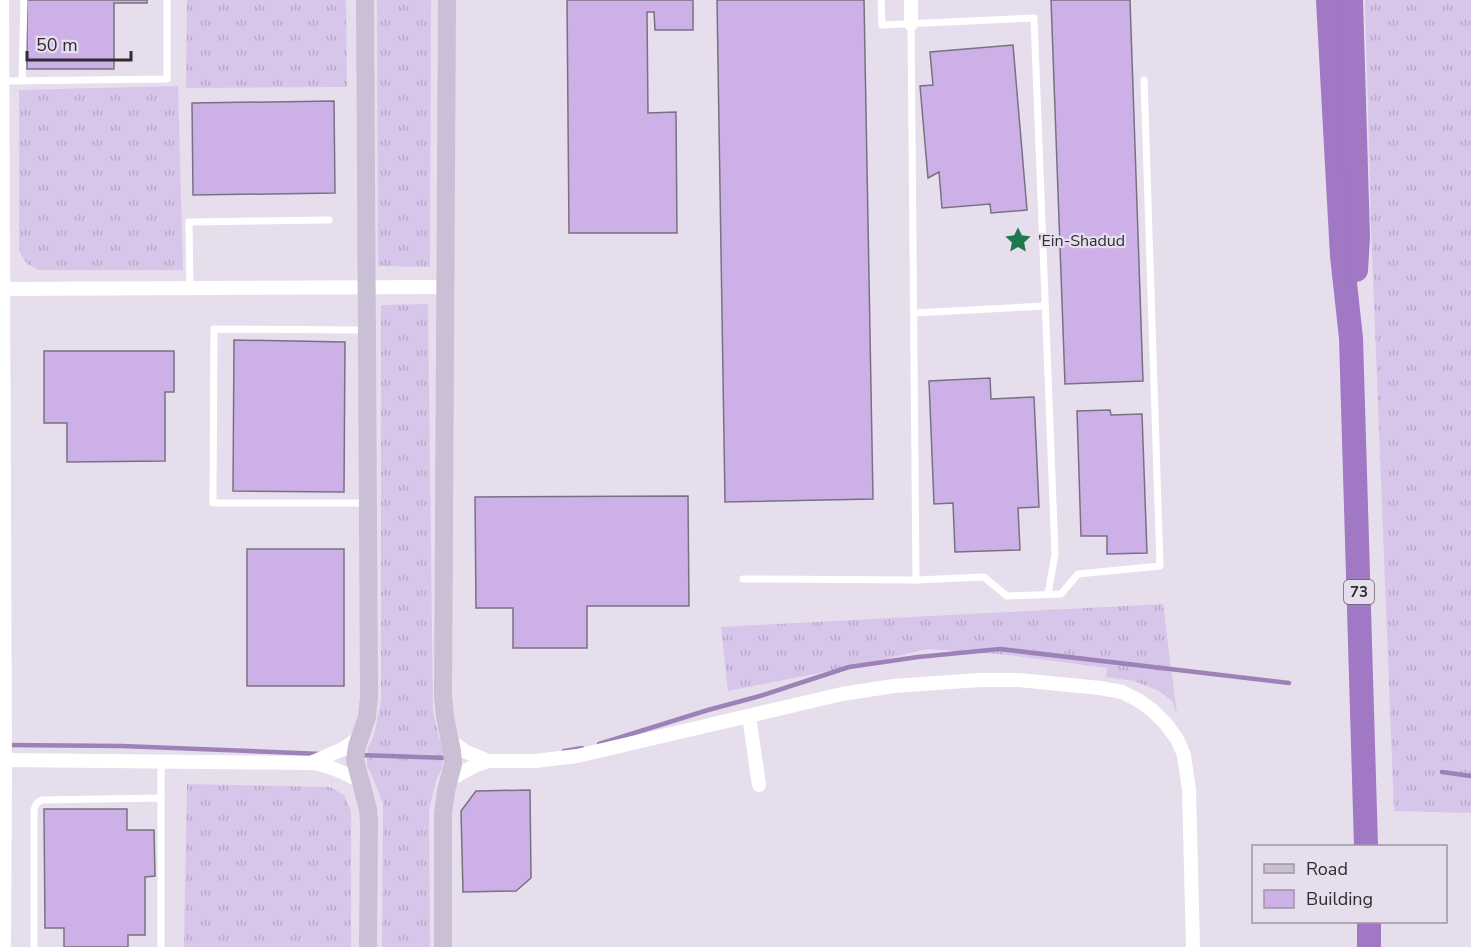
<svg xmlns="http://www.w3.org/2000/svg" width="1471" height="947" font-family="'Nunito Sans',sans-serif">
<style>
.grass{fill:url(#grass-tufts)}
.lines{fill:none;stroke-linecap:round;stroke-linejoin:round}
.stream{stroke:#9d81b7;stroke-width:4.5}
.building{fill:#cdb0e8;stroke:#78727f;stroke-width:1.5}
.lane{stroke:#fff;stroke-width:7}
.street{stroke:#fff;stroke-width:14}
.secondary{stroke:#cabfd4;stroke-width:18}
.highway{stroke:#a078c3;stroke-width:24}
.labels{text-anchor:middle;stroke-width:4.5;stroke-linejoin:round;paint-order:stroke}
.shield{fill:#e6deed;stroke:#66616a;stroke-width:1.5}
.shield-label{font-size:15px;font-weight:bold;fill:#2f2c32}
.poi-label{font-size:16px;fill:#2f2c32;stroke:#e6deed;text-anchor:start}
</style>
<defs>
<pattern id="grass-tufts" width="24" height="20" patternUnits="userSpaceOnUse" patternTransform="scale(1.5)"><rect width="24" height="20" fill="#d8c5ea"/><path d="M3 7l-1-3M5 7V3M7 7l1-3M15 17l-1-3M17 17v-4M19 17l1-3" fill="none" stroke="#baa9c9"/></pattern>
</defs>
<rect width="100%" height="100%" fill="#e6deed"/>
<g class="grass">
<path d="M187,0H346L347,87L186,88Z"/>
<path d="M377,0H431L430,267L378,266Z"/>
<path d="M1365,0H1471V813L1394,811L1371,226Z"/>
<path d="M178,86L183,270H39L27,264L19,251V90Z"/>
<path d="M428,304L433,712L439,738L444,749L442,768L436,780L429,810L430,947H382L383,803L373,778L367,766L368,748L374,735L381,701V305Z"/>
<path d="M1163,604L1177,715L1172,701L1159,691L1134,681L1106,677L1107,668L1009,655L928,649L849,667L728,691L721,627Z"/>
<path d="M187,784L330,787L344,795L351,811V947H184Z"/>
</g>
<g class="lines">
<g class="stream">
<path d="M599,744L708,710L760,696L849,667L918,657L1000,649L1289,683"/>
<path d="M6,745L122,746L322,754"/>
<path d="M564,751L582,748"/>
<path d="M360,755L448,758"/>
<path d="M1442,772L1471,776"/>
</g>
</g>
<g class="building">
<path d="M27,0H147V3H114V69H27Z"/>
<path d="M567,0H693V30H655L654,12H647L648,113L676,112L677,233H569Z"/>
<path d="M717,0H864L873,499L725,502Z"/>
<path d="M1051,0H1130L1143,381L1065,384Z"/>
<path d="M1013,45L1027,210L991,213L990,204L942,208L939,172L928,178L920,86L933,85L930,52Z"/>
<path d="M334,101L335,193L193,195L192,103Z"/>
<path d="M234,340L345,342L344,492L233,491Z"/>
<path d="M44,351H174V392H165V461L67,462V423H44Z"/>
<path d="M990,378L991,399L1034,397L1039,507L1018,508L1020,550L955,552L953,503L934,504L929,381Z"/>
<path d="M1110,410L1111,415L1142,414L1147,553L1107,554V536H1081L1077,411Z"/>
<path d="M688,496L689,606H587V648H513V608H476L475,497Z"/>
<rect x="247" y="549" width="97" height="137"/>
<path d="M530,790L531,878L516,891L463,892L461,811L476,791Z"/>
<path d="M44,809H127V830H154L155,876L145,877V935H128V947H64V928H45Z"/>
</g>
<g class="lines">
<g class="lane">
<path d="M881,0L882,25L1034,18L1055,554L1048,594"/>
<path d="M911,24L916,580L984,577L1007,596L1061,594L1078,574L1160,566L1144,80"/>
<path d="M3,81L167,79V0"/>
<path d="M22,81L24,0"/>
<path d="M190,289L189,222L329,220"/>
<path d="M914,313L1045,306"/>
<path d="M365,330L214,329L213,503H366"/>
<path d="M743,579L916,580"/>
<path d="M161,761V947"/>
<path d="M34,947V809L37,803L42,800L161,798"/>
</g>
<g class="street">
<path d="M2,0L5,766L4,947"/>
<path d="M911,0V24"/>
<path d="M3,289L446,287"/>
<path d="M749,716L759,785"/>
<path d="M450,740L466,752L489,761"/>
<path d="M4,760L315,763C332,767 346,773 361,782"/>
<path d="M313,762L343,749L360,737"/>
<path d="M450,779L476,765L489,761H535L577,756L842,694L894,686L980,680H1019L1100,688L1122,692L1138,700L1152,710L1166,724L1177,739L1184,755L1189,790L1193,947"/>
</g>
<g class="secondary">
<path d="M365,0L369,697L367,717L357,746L355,760L368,809L369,823L368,947"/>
<path d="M443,947V814L446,791L453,764L452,751L445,717L443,696L447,0"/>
</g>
<g class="highway">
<path d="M1328,0L1342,256L1351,338L1366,846"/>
<path d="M1351,0L1358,237L1356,270"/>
<path d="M1369,922V947"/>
</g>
</g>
<defs>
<symbol id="sight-bare" viewBox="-9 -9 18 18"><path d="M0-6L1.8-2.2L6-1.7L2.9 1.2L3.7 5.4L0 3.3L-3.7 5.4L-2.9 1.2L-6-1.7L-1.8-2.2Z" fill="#1e794f" stroke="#e6deed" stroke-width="2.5" paint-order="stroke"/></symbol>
</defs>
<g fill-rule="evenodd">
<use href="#sight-bare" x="999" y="221" width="38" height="38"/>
</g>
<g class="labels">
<rect class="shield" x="1344" y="580" width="30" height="24" rx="4.5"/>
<g class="shield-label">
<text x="1359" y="597">73</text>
</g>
<g class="poi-label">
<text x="1038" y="246">'Ein-Shadud</text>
</g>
</g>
<rect x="1252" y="845" width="195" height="78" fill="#e6deed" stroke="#9d97a2" stroke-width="1.5"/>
<rect x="1264" y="864" width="30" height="9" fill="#cabfd4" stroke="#9d97a2" stroke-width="1.5"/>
<text x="1306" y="875" font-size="18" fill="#2f2c32">Road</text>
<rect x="1264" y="890" width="30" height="18" fill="#cdb0e8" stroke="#9d97a2" stroke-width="1.5"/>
<text x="1306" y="905" font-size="18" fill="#2f2c32">Building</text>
<path d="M27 51v9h104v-9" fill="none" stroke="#2f2c32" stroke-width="3"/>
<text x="36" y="51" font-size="18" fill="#2f2c32" stroke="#e6deed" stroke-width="4.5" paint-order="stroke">50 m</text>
</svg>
